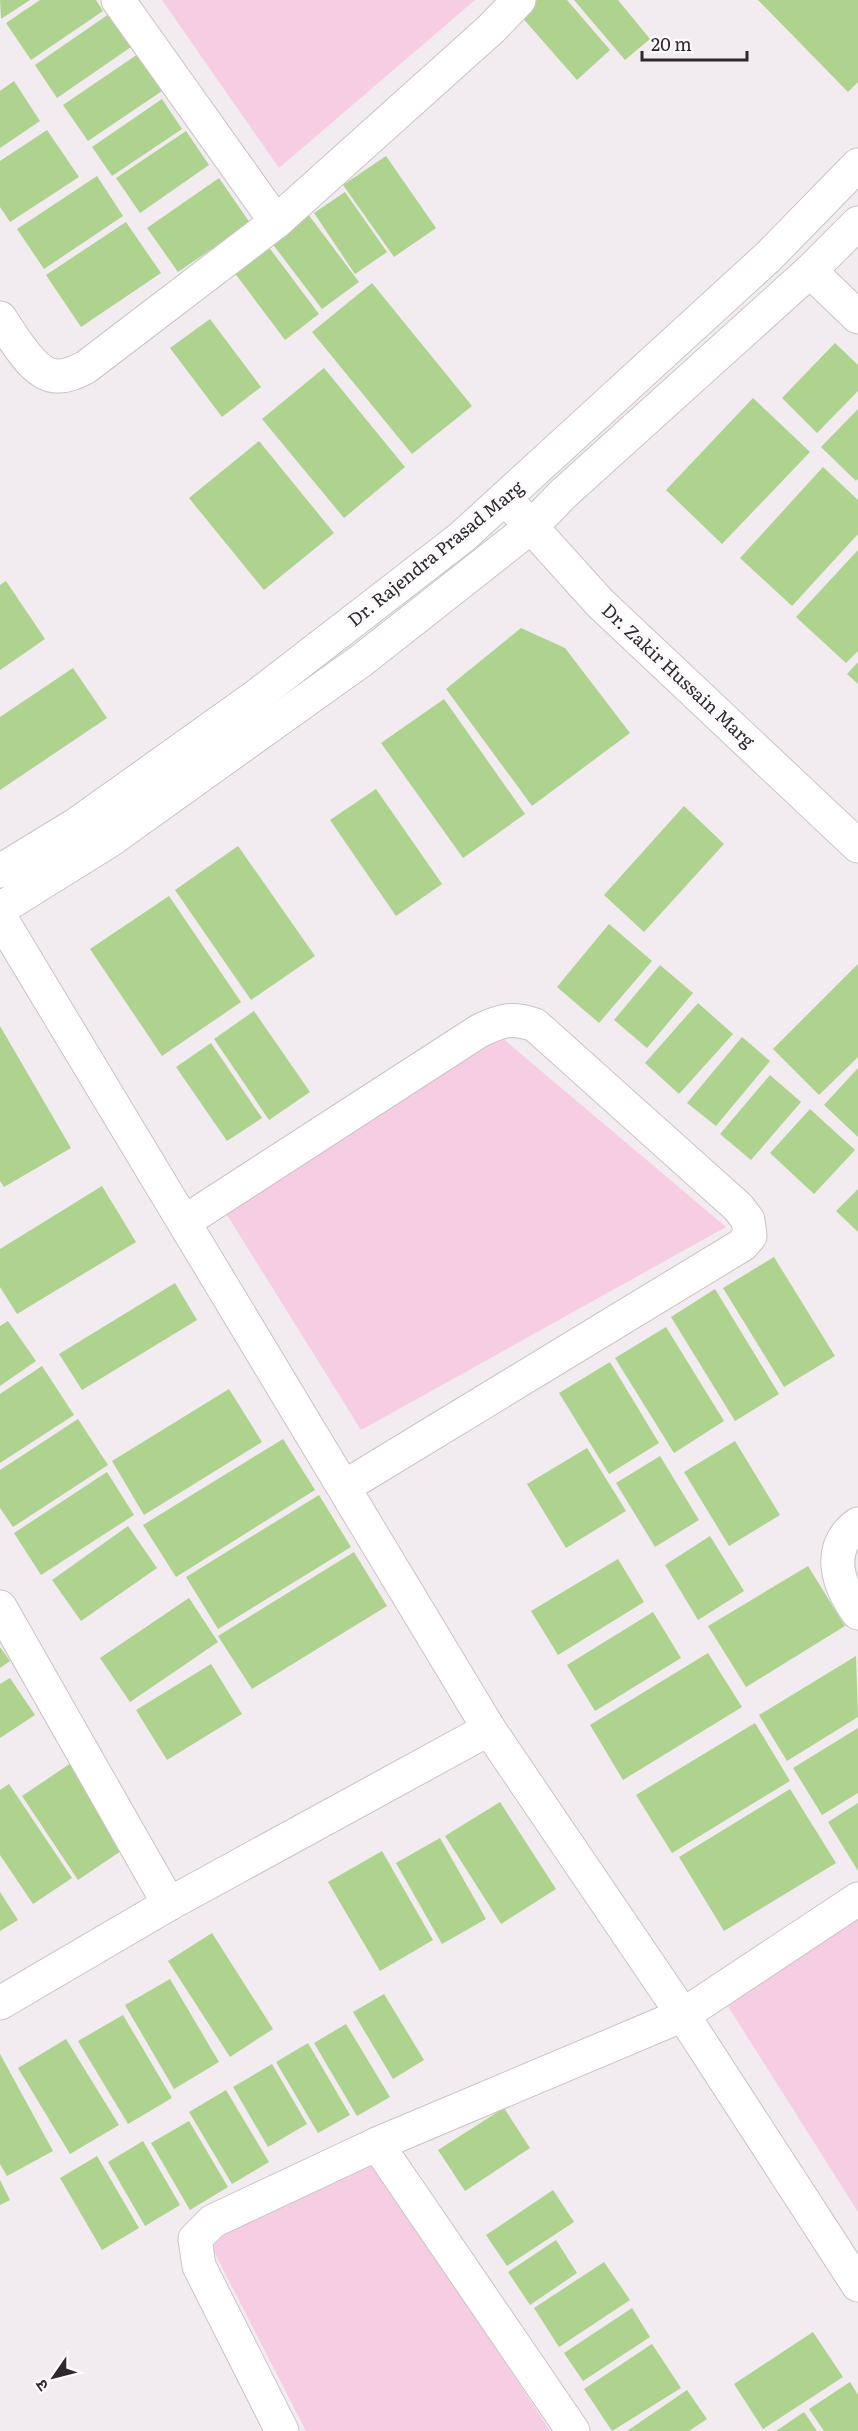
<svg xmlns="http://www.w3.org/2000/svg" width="858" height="2431" font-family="Literata,'Noto Sans Devanagari',serif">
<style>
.green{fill:#f7cde3}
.building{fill:#aed38f}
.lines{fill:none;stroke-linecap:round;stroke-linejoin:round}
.minor-casing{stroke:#cac3c6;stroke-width:35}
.tertiary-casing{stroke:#cac3c6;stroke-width:35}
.secondary-casing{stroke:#cac3c6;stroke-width:35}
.minor{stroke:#fff;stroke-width:33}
.tertiary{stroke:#fff;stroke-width:33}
.secondary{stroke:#fff;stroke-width:33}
.labels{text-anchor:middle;stroke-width:6;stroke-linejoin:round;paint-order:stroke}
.street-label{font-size:18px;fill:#2d2a2c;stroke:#fef9fc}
</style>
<rect width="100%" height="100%" fill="#f2ebef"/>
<g class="green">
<path d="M162,0H475L279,168Z"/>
<path d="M501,1037L726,1227L361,1430L224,1210Z"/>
<path d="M858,1915V2212L724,2000Z"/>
<path d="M367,2151L550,2431H306L208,2240Z"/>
</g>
<g class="building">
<path d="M0,0H30L1,19Z"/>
<path d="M40,0H96L103,11L31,60L6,23Z"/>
<path d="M537,0H567L610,50L577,80L520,15Z"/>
<path d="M574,0H618L650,39L625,60Z"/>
<path d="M758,0H858V82L848,92Z"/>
<path d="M109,14L131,47L57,98L35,65Z"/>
<path d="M138,54L162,91L88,141L63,105Z"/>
<path d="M14,81L40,121L0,148V91Z"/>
<path d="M162,99L182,129L112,176L92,147Z"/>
<path d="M47,130L79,177L10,222L0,207V161Z"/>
<path d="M186,131L209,165L140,213L116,178Z"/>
<path d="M386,156L436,228L394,257L343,185Z"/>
<path d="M97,176L123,216L44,269L17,229Z"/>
<path d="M219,178L250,223L178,272L147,228Z"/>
<path d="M345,192L387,252L355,274L314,213Z"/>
<path d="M305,210L359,282L322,309L268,238Z"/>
<path d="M126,222L161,273L81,327L46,275Z"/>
<path d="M265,242L319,314L285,340L231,268Z"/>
<path d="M372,283L472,406L412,454L312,332Z"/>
<path d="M210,319L261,387L222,417L170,348Z"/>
<path d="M835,343L858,365V391L817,433L782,398Z"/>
<path d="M324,368L405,467L344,518L262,419Z"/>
<path d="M753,398L810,452L722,544L666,490Z"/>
<path d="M858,409V479L856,481L821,447Z"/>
<path d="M259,441L334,533L264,590L189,498Z"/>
<path d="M823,467L858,500V534L792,606L740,558Z"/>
<path d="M858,550V651L846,663L796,617Z"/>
<path d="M6,581L45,639L0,670V585Z"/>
<path d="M521,628L565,648L630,733L532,806L446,689Z"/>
<path d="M858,662V684L847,674Z"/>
<path d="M73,668L107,718L0,790V717Z"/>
<path d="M444,699L525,814L463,858L381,743Z"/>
<path d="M376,789L442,884L396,916L330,820Z"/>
<path d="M684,806L724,844L644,932L604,895Z"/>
<path d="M238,846L315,956L251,1000L175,890Z"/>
<path d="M169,896L241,1002L162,1056L90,949Z"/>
<path d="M609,924L652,961L599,1023L557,987Z"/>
<path d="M858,964V1057L819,1095L773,1049Z"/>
<path d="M660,965L693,993L647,1048L614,1020Z"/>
<path d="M698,1003L733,1034L679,1094L645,1063Z"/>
<path d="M254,1011L310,1092L269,1120L214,1039Z"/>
<path d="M0,1026L71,1148L4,1187L0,1181Z"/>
<path d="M742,1037L770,1061L716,1126L687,1103Z"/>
<path d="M211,1043L262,1118L227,1141L176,1067Z"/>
<path d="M858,1068V1137L824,1105Z"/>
<path d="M770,1075L801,1102L751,1160L720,1134Z"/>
<path d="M810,1109L855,1150L814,1194L770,1153Z"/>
<path d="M102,1186L136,1242L17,1314L0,1287V1249Z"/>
<path d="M858,1189V1232L836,1211Z"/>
<path d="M774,1257L835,1356L784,1387L723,1288Z"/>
<path d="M175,1283L197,1320L82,1390L59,1354Z"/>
<path d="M715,1289L779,1394L735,1421L671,1317Z"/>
<path d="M8,1321L36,1361L0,1386V1326Z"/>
<path d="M666,1327L724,1421L674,1453L615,1358Z"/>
<path d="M610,1362L659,1443L609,1474L559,1393Z"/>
<path d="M42,1366L74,1415L0,1463V1394Z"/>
<path d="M229,1389L262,1442L144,1515L112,1461Z"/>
<path d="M78,1419L108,1465L13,1527L0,1508V1470Z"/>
<path d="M283,1439L315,1490L176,1577L143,1525Z"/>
<path d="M735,1441L780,1515L729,1546L684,1472Z"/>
<path d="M587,1448L626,1511L566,1548L527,1484Z"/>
<path d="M660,1456L699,1520L655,1547L616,1483Z"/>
<path d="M107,1472L134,1515L41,1575L14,1533Z"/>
<path d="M319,1495L351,1547L218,1629L186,1577Z"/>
<path d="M128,1526L157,1568L81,1621L52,1580Z"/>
<path d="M710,1536L744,1591L698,1620L665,1565Z"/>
<path d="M354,1552L387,1606L252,1689L218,1636Z"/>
<path d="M618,1559L644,1602L558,1655L531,1611Z"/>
<path d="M808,1566L845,1626L746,1687L708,1626Z"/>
<path d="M189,1598L218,1642L130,1702L100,1658Z"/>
<path d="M653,1612L681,1658L595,1711L567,1665Z"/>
<path d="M0,1647L10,1661L0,1668Z"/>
<path d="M708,1653L742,1707L623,1780L590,1725Z"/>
<path d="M856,1656L858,1717L787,1761L759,1715Z"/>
<path d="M211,1664L242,1714L167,1760L136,1710Z"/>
<path d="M10,1678L35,1715L0,1738V1684Z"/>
<path d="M755,1723L790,1781L672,1853L636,1795Z"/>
<path d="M858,1728V1793L822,1815L793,1768Z"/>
<path d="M71,1763L127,1847L78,1880L22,1796Z"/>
<path d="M9,1784L72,1878L33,1904L0,1855V1790Z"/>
<path d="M790,1789L836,1863L724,1931L679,1857Z"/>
<path d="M500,1802L556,1889L501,1924L445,1836Z"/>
<path d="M858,1803V1871L828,1822Z"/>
<path d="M440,1838L486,1919L442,1944L396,1863Z"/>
<path d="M382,1851L433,1940L380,1971L328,1882Z"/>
<path d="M0,1892L18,1920L0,1931Z"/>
<path d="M212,1933L273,2029L230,2057L168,1961Z"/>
<path d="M170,1979L219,2062L174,2089L125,2005Z"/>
<path d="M384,1994L424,2060L393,2079L353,2012Z"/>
<path d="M123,2015L172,2098L128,2124L78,2041Z"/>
<path d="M346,2024L390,2097L357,2116L314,2043Z"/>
<path d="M66,2039L119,2125L70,2154L18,2068Z"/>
<path d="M308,2043L350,2115L318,2133L276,2062Z"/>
<path d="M0,2054L53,2151L7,2176L0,2164Z"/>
<path d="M272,2064L307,2124L268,2147L233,2087Z"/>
<path d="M226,2090L269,2162L232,2184L189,2112Z"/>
<path d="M504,2108L530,2148L465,2191L438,2150Z"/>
<path d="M189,2121L228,2187L190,2210L151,2143Z"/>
<path d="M143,2141L180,2205L145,2226L108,2162Z"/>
<path d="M97,2156L139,2228L102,2250L60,2178Z"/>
<path d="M0,2180L10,2200L0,2205Z"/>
<path d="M553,2190L574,2222L507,2266L486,2235Z"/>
<path d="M556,2240L577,2273L530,2305L508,2272Z"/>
<path d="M604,2262L630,2300L559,2347L534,2308Z"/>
<path d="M632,2308L650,2337L583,2381L564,2353Z"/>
<path d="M813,2332L843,2377L763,2429L734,2384Z"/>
<path d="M652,2344L681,2388L612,2431L584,2389Z"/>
<path d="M850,2382L858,2395V2431H824L809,2409Z"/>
<path d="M687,2390L707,2419L689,2431H627Z"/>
<path d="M804,2412L817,2431H776Z"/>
</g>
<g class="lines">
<defs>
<g id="minor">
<path d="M118,0L276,222"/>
<path d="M810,271L858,317"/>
<path d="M0,318C13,336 34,378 59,376C69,376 78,371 86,367L276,222L491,29L519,0"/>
<path d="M0,917L489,1729L683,2015L858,2285"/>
<path d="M184,1222L479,1031C501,1020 512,1017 535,1025L738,1207L748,1220L750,1236L742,1245L344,1487"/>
<path d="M858,1524C825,1548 838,1585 858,1613"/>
<path d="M0,1607L169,1904"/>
<path d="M0,2003L169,1904L489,1729"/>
<path d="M377,2144L573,2431"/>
<path d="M282,2431L199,2266L195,2239L213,2221L377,2144L683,2015L858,1899"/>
</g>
<path id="tertiary" d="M506,499L600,603L858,846"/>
<g id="secondary">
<path d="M0,871L77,824L255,697L462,537L769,256L858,165"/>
<path d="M0,909L109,841L362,660L531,527L563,494L810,271L858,223"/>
</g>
</defs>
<use href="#minor" class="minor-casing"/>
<use href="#tertiary" class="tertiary-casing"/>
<use href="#secondary" class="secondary-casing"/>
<use href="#minor" class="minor"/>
<use href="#tertiary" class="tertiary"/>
<use href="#secondary" class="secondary"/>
</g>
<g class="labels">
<g class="street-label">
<text transform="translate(436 554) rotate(-39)" y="6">Dr. Rajendra Prasad Marg</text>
<text transform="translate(678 676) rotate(43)" y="6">Dr. Zakir Hussain Marg</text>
</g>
</g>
<g transform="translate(54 2377) rotate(235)" stroke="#fef9fc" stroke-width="4.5" paint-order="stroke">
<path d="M0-4.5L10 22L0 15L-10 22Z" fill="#2d2a2c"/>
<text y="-9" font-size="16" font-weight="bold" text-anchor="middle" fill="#2d2a2c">उ</text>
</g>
<path d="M642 51v9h105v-9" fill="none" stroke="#2d2a2c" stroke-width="3"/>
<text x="651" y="51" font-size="18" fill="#2d2a2c" stroke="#fef9fc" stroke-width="4.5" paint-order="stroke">20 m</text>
</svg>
